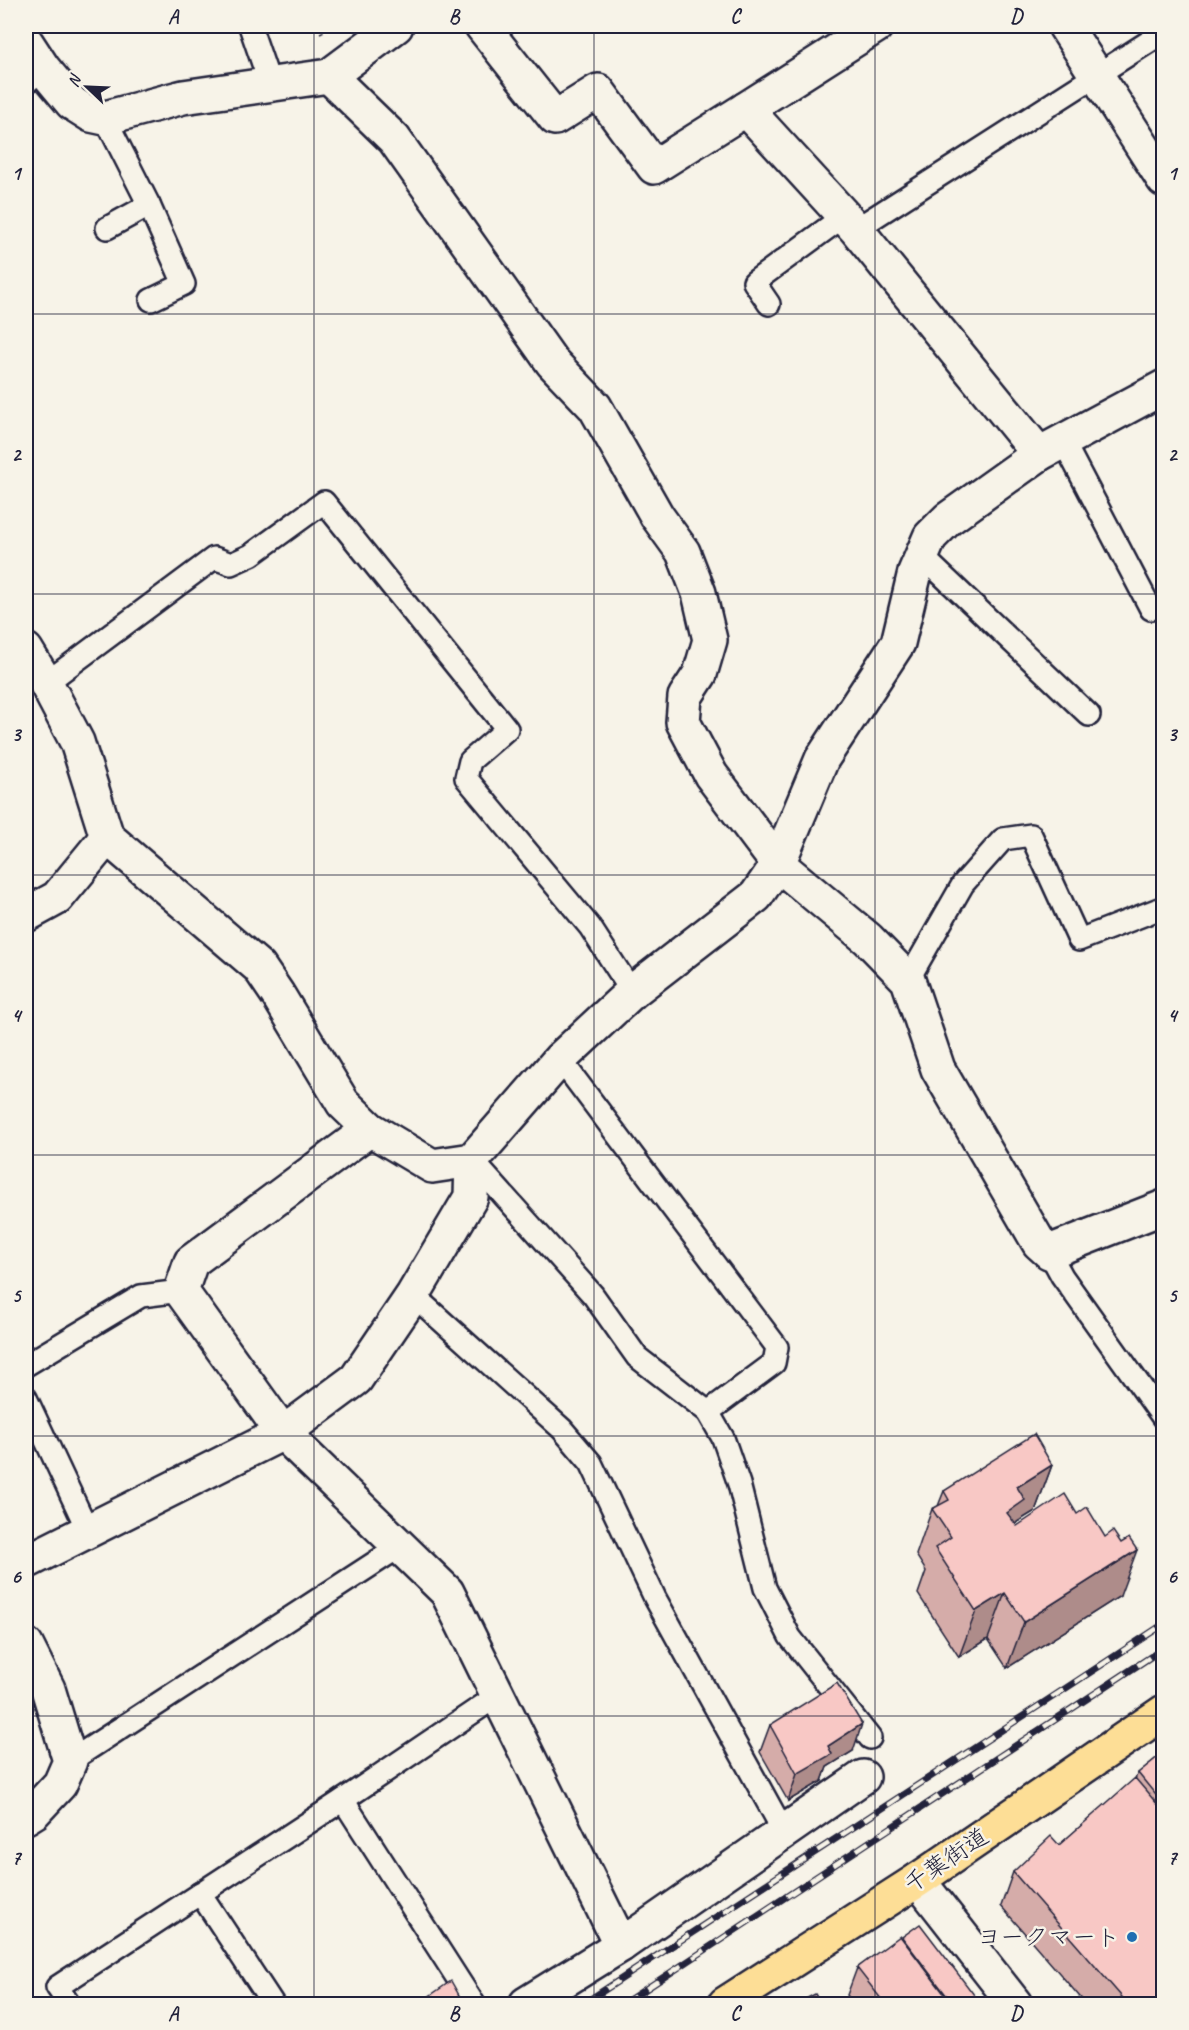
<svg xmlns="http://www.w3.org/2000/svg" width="1189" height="2030" font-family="Caveat,'Klee One',sans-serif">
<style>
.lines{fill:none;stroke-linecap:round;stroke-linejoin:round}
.service-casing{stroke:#22223b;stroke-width:26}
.minor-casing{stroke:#22223b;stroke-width:38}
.tertiary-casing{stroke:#22223b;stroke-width:38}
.trunk-casing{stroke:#22223b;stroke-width:38}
.path{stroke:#22223b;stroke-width:4;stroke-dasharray:1.5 4.5;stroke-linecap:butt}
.service{stroke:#f7f3e8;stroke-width:21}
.minor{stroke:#f7f3e8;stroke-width:33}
.tertiary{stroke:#f7f3e8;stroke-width:33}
.trunk{stroke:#fdde96;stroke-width:33}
.rail-casing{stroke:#22223b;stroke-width:7}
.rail{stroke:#f7f3e8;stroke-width:4.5;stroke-dasharray:14;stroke-linecap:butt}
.wall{fill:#d5aca9;stroke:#22223b;stroke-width:1.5}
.shaded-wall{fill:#ae8c8a;stroke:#22223b;stroke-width:1.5}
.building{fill:#f8c8c5;stroke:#22223b;stroke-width:1.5}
.grid{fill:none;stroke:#22223b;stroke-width:1.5;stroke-opacity:0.55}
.poi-dot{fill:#1f6fb2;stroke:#f7f3e8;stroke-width:2}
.labels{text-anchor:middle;stroke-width:5;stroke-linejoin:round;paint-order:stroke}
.street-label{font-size:24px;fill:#22223b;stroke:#f7f3e8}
.poi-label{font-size:24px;fill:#22223b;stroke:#f7f3e8;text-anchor:end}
.neatline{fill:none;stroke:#22223b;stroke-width:2}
.grid-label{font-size:20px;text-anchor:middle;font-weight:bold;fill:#22223b}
</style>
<rect width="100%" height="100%" fill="#f7f3e8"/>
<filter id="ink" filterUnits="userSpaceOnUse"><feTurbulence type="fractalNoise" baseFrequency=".0167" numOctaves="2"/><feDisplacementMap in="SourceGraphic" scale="12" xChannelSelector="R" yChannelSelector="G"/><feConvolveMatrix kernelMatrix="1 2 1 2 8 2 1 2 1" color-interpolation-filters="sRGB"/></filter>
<g filter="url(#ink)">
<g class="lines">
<defs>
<g id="service">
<path d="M250,26L270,84"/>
<path d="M26,83L43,68"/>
<path d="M105,118L149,205L107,228"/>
<path d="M149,205L184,284L151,300"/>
<path d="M856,229L1164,32"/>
<path d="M769,304L754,282L844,216"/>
<path d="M1063,441L1151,609"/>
<path d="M922,556L1089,715"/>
<path d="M46,683L214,558L231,564L251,555L324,502L507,729L470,761L466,778L590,927L632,992"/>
<path d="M908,980L963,884L1003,839L1031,835L1079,940L1164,907"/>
<path d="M560,1059L777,1347L774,1363L708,1412"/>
<path d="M472,1160L593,1295L637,1357L708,1412L723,1438L739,1484L765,1588L790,1637L870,1738"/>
<path d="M1049,1252L1062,1276L1164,1419"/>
<path d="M413,1295L562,1429L591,1463L655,1598L784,1832"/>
<path d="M26,1365L141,1296L181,1291"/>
<path d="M26,1398L88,1531"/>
<path d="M70,1761L399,1547"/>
<path d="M343,1800L474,2004"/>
<path d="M200,1893L273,2004"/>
<path d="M69,2004L57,1987L343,1800L497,1696"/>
</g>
<g id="minor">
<path d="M482,26L555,118L598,91L654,167L746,109L856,229L1039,454"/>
<path d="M1065,26L1164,180"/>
<path d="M26,42L43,68L72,103L91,115L105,118L183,97L329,76L396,26"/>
<path d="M329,76L394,139L552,362L595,407L657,516L683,552L699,593L710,640L700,674L685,697L683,722L711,775L778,864L868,939L908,980L938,1069L1039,1243L1049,1252L1164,1207"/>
<path d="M746,109L876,26"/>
<path d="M26,650L46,683L77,742L107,837L259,967L278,995L343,1103L370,1129L432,1166L472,1160"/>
<path d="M26,915L57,898L107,837"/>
<path d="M370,1129L191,1262L181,1291L283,1433L447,1592L621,1945"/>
<path d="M26,1562L283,1433L356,1379L413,1295L471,1197L472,1160L560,1059L632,992L756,896L778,864L822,759L898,643L915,572L930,537L948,519L1039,454L1164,387"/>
<path d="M26,1645L48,1689L70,1761L60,1784L34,1812L26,1817"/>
<path d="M526,2004L621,1945L863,1777"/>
</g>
<path id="tertiary" d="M918,1880L1015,2004"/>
<path id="trunk" d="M725,2004L918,1880L1164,1712"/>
</defs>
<use href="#service" class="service-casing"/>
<use href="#minor" class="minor-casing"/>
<use href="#tertiary" class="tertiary-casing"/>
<use href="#trunk" class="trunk-casing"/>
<path class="path" d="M319,26L323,35"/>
<use href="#service" class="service"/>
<use href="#minor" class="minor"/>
<use href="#tertiary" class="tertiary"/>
<use href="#trunk" class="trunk"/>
<defs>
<g id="rail">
<path d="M583,2004L1164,1624"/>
<path d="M623,2004L1164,1648"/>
</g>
</defs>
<use href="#rail" class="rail-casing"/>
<use href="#rail" class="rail"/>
</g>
<g class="wall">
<path d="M1052,1465L1035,1511L1017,1522L1016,1525L1120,1596L1007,1668L988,1639L959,1657L918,1594L926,1571L916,1555L932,1509L938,1506L944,1491Z"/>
<path d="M770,1725L853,1751L827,1767L822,1781L788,1801L760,1752Z"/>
<path d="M1164,1752V2004H1086L1001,1906L1013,1872L1059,1845L1135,1779L1138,1773Z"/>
<path d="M902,1938L981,2004H854L847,1995L857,1968Z"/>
</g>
<g class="shaded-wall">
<path d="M1052,1465L1035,1511L1017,1522L1008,1546L990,1559L1017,1487Z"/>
<path d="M1137,1550L1120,1596L1007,1668L1024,1622Z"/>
<path d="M1005,1593L988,1639L959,1657L976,1611Z"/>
<path d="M862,1724L853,1751L827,1767L822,1781L788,1801L797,1774L828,1746Z"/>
</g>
<g class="building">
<path d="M1034,1434L1052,1465L1017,1487L1025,1500L1007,1513L1017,1526L1065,1494L1077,1514L1087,1507L1105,1537L1113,1531L1121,1543L1129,1538L1137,1550L1024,1622L1005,1593L976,1611L935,1548L951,1537L932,1509L949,1500L944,1491Z"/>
<path d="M837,1683L862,1724L828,1746L832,1754L797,1774L770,1725Z"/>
<path d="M1164,1752V1805L1138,1773Z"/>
<path d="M1135,1778L1164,1812V2004H1128L1013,1872L1051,1836L1059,1845Z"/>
<path d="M920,1924L981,2004H953L902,1937Z"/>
<path d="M900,1936L952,2004H885L857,1968Z"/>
<path d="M451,1981L464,2004H418Z"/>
<path d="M815,1994L821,2004H796Z"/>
</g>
</g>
<path class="grid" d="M314,26V2004M594,26V2004M875,26V2004M26,314H1164M26,594H1164M26,875H1164M26,1155H1164M26,1436H1164M26,1716H1164"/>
<circle class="poi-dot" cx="1132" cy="1937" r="6"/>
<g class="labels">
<g class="street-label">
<text transform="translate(946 1860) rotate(-34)" y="8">千葉街道</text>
</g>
<g class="poi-label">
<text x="1120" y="1945">ヨークマート</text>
</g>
</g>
<rect width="1189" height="2030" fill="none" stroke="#f7f3e8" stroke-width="66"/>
<g transform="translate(87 87) rotate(293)" stroke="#f7f3e8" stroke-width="4.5" paint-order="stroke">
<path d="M0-4.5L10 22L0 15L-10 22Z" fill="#22223b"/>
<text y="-9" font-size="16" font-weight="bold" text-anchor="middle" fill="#22223b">N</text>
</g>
<rect x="33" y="33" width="1123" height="1964" class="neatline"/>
<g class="grid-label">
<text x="173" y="23">A</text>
<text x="454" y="23">B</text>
<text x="735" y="23">C</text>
<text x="1016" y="23">D</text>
<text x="16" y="180">1</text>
<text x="1172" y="180">1</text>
<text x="16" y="461">2</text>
<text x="1172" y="461">2</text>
<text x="16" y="741">3</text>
<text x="1172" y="741">3</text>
<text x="16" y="1022">4</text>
<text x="1172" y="1022">4</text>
<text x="16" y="1302">5</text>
<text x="1172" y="1302">5</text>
<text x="16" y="1583">6</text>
<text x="1172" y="1583">6</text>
<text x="16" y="1864">7</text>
<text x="1172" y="1864">7</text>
<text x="173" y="2020">A</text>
<text x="454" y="2020">B</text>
<text x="735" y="2020">C</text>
<text x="1016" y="2020">D</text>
</g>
</svg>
